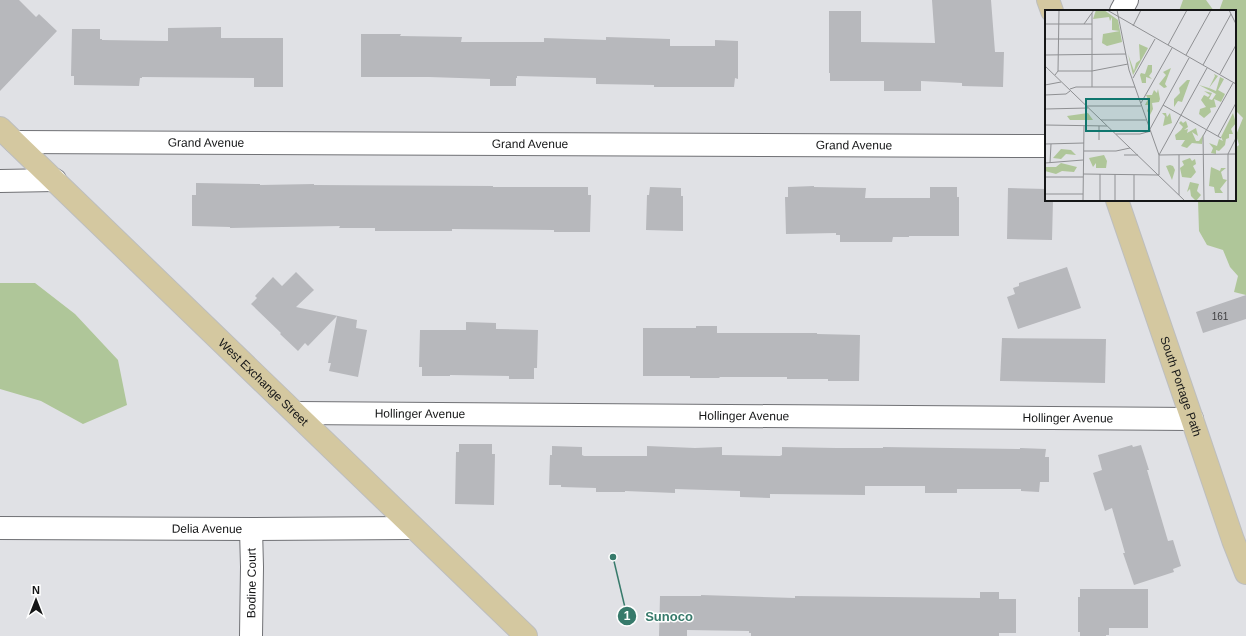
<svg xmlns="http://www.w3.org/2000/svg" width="1246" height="636" font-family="Helvetica,sans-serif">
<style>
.green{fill:#afc699}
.building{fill:#b7b8bc}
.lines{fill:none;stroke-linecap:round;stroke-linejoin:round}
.minor-casing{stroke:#707175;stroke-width:24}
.major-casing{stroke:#bdbebe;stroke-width:24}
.minor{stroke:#fff;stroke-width:22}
.major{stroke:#d4c8a0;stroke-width:22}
.labels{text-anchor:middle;stroke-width:3;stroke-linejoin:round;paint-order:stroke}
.number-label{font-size:10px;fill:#3e3e40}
.street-label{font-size:12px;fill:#151617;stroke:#fff}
.inset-road{fill:none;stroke:#8f9093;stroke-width:1}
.view{fill:#0f766e;fill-opacity:0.15;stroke:#0f766e;stroke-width:2}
.inset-edge{fill:none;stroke:#151617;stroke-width:2}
.leader{fill:none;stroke:#377a6b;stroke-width:1.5}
.callout-dot{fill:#377a6b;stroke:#fff;stroke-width:1.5}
.mark-label{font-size:12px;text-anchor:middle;font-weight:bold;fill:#fff}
.callout-label{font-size:13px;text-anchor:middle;font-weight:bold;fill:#377a6b;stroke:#fff;stroke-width:3;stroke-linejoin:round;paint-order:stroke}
</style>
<rect width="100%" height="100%" fill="#e0e1e5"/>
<g class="green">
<path d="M1183,0H1206L1214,11H1179Z"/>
<path d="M1223,0H1246V295L1234,292L1238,276L1230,267L1223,250L1207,245L1199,231L1198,200H1235V148L1239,145L1236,135L1243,118L1235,110V11H1219Z"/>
<path d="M0,283H35L75,314L118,360L127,405L83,424L41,401L0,389Z"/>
</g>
<g class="building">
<path d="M0,0H19L36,17L39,14L57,31L0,91Z"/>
<path d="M932,0H991L995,52H1004L1003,87L962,86V83L921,81V91H884V81H830V73H829V11H861V42L935,43Z"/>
<path d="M221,27V38H283V87H254V78L142,77V78H140L139,86L74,85V76H71L72,29H100V39H102V40L168,41V28Z"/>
<path d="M361,34H401L400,36L462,37L461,42H544V38L606,40V37L670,39V46H715V40L738,41V79L735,78L734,87H654V85L596,84V78L517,76V78H516V86H490V79L429,77H361Z"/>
<path d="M196,183L260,184V185L314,184V185L493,186V187H588V195H591L590,232H554V230L452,229V231H375V228H339L340,226L230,228V227L192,226V195H196Z"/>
<path d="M814,186V187L866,188L865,198H930V187H957V197H959V236H909V237H893L892,242H840V235H836V233L786,234L785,197H788V187Z"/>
<path d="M650,187L681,188V196H683V231L646,230L647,195H649Z"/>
<path d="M1008,188L1046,189V200H1053L1052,240L1007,239Z"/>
<path d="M1067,267L1081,308L1018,329L1007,297L1015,294L1013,288L1019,286V283Z"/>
<path d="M296,272L314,290L296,307L357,320L356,328L367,330L358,377L329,371L331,363H328L337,316L308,346L305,343L298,351L280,334L281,333L251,304L257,298L255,296L273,277L282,286Z"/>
<path d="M1246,295V319L1203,333L1196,312Z"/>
<path d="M466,322L496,323V329L538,330L537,368H534V379H509V376L450,375V376H422V367H419L420,330H466Z"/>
<path d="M696,326H717V333H817V334L860,335L859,381H828V379H787V377H720L719,378H690V376H643V328H696Z"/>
<path d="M1002,338L1106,339L1105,383L1000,381Z"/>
<path d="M459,444H492V454H495L494,505L455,504L456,452H459Z"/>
<path d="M1132,445L1133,447L1141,445L1149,470H1147L1168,541L1173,540L1181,566L1173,569L1174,572L1134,585L1123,553H1125L1112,508L1105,511L1093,473L1102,470L1098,455Z"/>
<path d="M552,446L582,447V455L584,456H647V446L695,448L722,447V455L780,456L782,455V447L836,448H883V447L1020,449V448L1046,449L1045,457H1049V482H1040L1039,492L1021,491V489H957V493H925V486H865V495L770,494V498L740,497V491L675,489V493L625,491V492H596V488L561,487V485H549L550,455H552Z"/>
<path d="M1080,589H1148V628H1109V635H1106V636H1080V632H1078V597H1080Z"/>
<path d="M980,592H999V599H1016V633H999V636H751V633H749V631L687,630V636H659L660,596H701V595L795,598V596L980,598Z"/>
</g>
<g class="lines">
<defs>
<g id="minor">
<path d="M1121,11L1127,0"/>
<path id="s1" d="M15,142L1046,146"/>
<path d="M0,181L55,180"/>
<path id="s2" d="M296,413L1192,419"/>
<path id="s3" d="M0,528L251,529L413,528"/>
<path id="s4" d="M251,636L252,567L251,529"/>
</g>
<g id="major">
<path d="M1048,0L1052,11"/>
<path id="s5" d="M0,128L526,636"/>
<path id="s6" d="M1117,200L1192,419L1233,540L1246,573"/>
</g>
</defs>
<use href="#minor" class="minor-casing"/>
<use href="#major" class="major-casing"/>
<use href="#minor" class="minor"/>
<use href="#major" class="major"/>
</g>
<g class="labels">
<g class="number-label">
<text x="1220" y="320">161</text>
</g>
<g class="street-label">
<text dy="4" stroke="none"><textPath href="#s1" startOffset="191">Grand Avenue</textPath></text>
<text dy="4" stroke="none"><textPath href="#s1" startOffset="515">Grand Avenue</textPath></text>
<text dy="4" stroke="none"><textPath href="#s1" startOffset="839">Grand Avenue</textPath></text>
<text dy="4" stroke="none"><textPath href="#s5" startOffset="366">West Exchange Street</textPath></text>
<text dy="4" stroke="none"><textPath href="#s6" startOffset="197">South Portage Path</textPath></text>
<text dy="4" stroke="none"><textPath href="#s2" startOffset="124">Hollinger Avenue</textPath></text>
<text dy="4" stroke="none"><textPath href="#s2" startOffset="448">Hollinger Avenue</textPath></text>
<text dy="4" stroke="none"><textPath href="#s2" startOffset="772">Hollinger Avenue</textPath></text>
<text dy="4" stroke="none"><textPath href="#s3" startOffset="207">Delia Avenue</textPath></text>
<text dy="4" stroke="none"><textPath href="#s4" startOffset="53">Bodine Court</textPath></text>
</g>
</g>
<g transform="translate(1045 10)">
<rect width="191" height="191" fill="#e0e1e5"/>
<path d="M51,0H59L73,10L75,21L67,20V7L65,11L64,7L48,9ZM75,21L77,32L62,36L57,33L58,24ZM94,34L103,38L88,65L83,44L89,61L91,53L95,50ZM103,55H107V62L104,66L107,69L101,67V73H97L95,65L96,63L100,64ZM126,58L120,74L122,77L119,78L114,74L121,65L118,62ZM169,64L173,66L164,78L171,81L175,67L179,69L173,80L180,84L176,92L169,89L171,97L165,98L166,102L159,108L154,104L155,99L161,97L156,90L159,85L163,87L165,85L159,81L167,83L164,89L167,90L171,84L154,75L164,78L170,66ZM142,70H145L137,92L133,91L129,97V89L135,83L134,78ZM113,79L115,89L114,92L107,93L108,99L105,105L102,101L104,95H100L103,89L101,85H107L109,80L112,83ZM43,103L48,110H25L22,106ZM117,103H121L122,107L125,103L127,113L118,116L120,106ZM188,103L191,113L186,119L188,124H184V128L181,129L180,135L174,141L171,140V144L166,143L168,138L164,133L172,136L174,129L178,131L176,127ZM136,111L138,113L141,111L143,117L139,120L143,119L142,123L151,118L153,126L147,122L151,131H154L158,125L157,134L147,133L142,138L136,136L140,130H131L130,125L136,120L138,117L134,113ZM16,139L26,140L31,145L21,144L16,149L8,148ZM59,145L62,151L61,158H51V153L48,157L44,148ZM145,148L147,151L150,149L151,154L148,156L151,162L146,168L137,167L135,158L139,155L137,151ZM16,153L32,157L29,162L17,161L11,164L0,161V157H11ZM125,155L128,156L130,160L127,170L121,156ZM166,157L175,161L176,158H181L176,162L178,169L182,170L175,179L178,183H170L169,177L164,176ZM145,172L154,174L152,181L156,185L151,191L146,186L145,179L142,182Z" fill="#afc699"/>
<path class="inset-road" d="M62,0L191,74M72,0L84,60L114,145V165M184,0L191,14M0,14H47M39,14L49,0M88,16L96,0M0,29H47M123,35L142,0M0,45L81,44M141,45L166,0M158,55L186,4M0,56L140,191M162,58L114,145L191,144M13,61L14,0M175,64L191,35M10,65L13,61H47L83,54M88,68L110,29M0,75L16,72M47,77V3M25,79L31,77H90M0,85L21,84L25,81M96,93L127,38M118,95L176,128M42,96H96M0,99L43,98M56,110H101M0,115L62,116M105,119L144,48M71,124H95L106,121M173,126L191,93M54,130V116M0,134L39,133M39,141H71L85,138M79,145H93M134,145V185M0,153L38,150M5,153L6,134M38,164L114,165M0,167H38M0,184H38M38,191L39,116M55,191V164M70,191V164M89,191V165M159,191L158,126L188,73M183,191V144L191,128"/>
<path class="view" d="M41,89H104V121H41Z"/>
<rect width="191" height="191" class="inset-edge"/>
</g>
<path class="leader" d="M613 557L627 616"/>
<g class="callout-dot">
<circle cx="613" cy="557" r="4"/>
<circle cx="627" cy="616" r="10"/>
</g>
<g class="mark-label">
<text x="627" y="620">1</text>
</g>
<g class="callout-label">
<text x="669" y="621">Sunoco</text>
</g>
<g transform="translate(36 600)" stroke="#ffffff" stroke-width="3" paint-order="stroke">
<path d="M0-3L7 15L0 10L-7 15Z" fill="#151617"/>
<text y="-6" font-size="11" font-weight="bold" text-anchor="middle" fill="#151617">N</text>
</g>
</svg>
